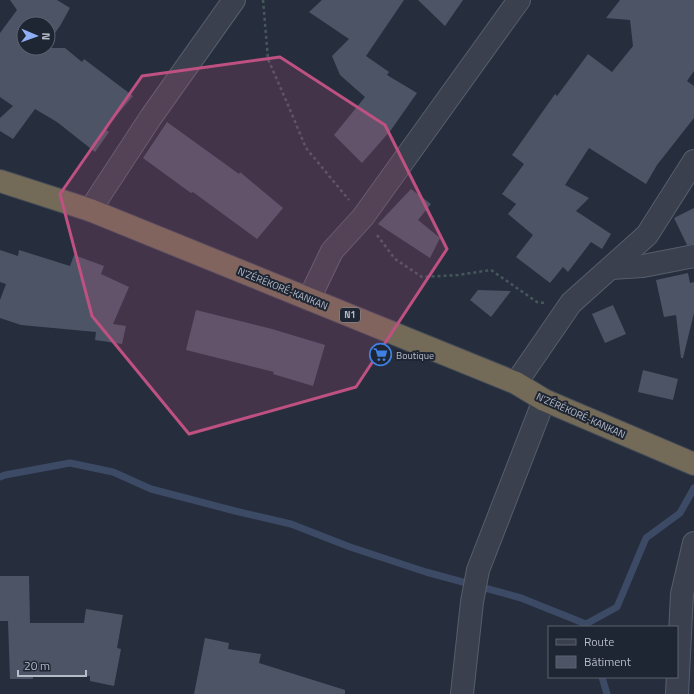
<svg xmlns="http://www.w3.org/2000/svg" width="694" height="694" font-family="'Titillium Web',sans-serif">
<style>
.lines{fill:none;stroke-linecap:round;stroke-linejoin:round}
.stream{stroke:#3c4a65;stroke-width:7}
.building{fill:#4c5466}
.street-casing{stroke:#575e6b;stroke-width:24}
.highway-casing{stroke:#444b58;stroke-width:24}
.path{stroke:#46575b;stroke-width:2.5;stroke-dasharray:3 3;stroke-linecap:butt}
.street{stroke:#3a404d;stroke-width:22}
.highway{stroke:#736a57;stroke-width:22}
.marked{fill:#be5181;fill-opacity:0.2;stroke:#be5181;stroke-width:3;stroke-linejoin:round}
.labels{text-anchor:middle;stroke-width:4;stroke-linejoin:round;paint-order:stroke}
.shield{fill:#1e2533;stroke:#888e9b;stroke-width:1}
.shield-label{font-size:9px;font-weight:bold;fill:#b6bbc8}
.street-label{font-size:10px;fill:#b6bbc8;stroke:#1e2533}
.poi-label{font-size:10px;fill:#b6bbc8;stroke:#1e2533;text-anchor:start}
</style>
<rect width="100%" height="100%" fill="#262e3d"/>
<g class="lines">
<g class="stream">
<path d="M0,477L5,475L70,463L113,472L151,489L235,511L291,524L350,547L426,572L521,598L586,624L617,607L646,538L680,513L694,488"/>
<path d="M602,677L607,694"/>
</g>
</g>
<g class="building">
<path d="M10,0H57L70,8L60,26L52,37L53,38L48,46V24H24V48H65L82,62L84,59L133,96L105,129L109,132L95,152L57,122L35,109L13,139L0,131V118L13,106L0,97V33L17,10Z"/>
<path d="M322,0H404L366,56L389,72L387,75L417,93L391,130L362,163L334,135L365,97L340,75L332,56L349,39L309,12Z"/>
<path d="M418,0H463L445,26Z"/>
<path d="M620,0H694V71L687,81L694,86V118L657,165L646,184L589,148L565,185L589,198L576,211L611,234L602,249L591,242L568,272L563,267L550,283L516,257L533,235L508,214L516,204L502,194L524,164L512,155L555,94L557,96L588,54L612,72L633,46L630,20L606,18Z"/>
<path d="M167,122L239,174L240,172L283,208L257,239L193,192L191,193L143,158Z"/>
<path d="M411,189L431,204L418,220L440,238L430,258L378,224Z"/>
<path d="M694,208V244L687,245L674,218Z"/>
<path d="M0,250L18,256L19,250L70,266L74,255L104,266L101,274L129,287L113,324L126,326L122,344L95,340L96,332L21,325L0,318V300L6,284L0,282Z"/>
<path d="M688,273L690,283L694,282V313L683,358H681L676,315L664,317L656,280Z"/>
<path d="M478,290L511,291L491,317L470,300Z"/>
<path d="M613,305L626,334L605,343L592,314Z"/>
<path d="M196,310L272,329L325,345L313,386L273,374L274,372L186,350Z"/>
<path d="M643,370L678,379L673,400L638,392Z"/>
<path d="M0,576H29L30,623H84L86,609L123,615L117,648L121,649L114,686L90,681V676L33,677V679H10L8,621H0Z"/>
<path d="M205,638L229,643L228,649L261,654L259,663L345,690V694H194Z"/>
</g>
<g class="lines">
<defs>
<g id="street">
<path d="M90,210L151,117L234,0"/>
<path d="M611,268L643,266L694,256"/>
<path d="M309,299L332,251L363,217L519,0"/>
<path d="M516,383L571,303L647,235L694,161"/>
<path d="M462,694L472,602L478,570L544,400"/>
<path d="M677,694L682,594L694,543"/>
</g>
<path id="highway" d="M0,181L90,210L516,383L544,400L694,464"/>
</defs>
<use href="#street" class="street-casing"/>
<use href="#highway" class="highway-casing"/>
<g class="path">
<path d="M263,0L268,59L288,105L306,148L349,200"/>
<path d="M377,235L395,259L422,277L458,275L491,270L537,302L544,303"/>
</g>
<use href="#street" class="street"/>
<use href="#highway" class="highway"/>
</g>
<path class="marked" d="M280,57L385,125L447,249L356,387L189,434L92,316L60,194L142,76Z"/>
<defs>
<symbol id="supermarket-ring" viewBox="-11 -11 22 22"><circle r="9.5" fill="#1e2533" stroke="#3f7fe0" stroke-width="1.5"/><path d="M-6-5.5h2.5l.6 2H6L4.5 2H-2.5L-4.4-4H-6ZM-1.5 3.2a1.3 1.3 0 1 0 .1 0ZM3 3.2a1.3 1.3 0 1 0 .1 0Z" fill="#3f7fe0"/></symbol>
</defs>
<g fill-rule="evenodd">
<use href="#supermarket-ring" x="368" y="342" width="25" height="25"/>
</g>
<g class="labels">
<rect class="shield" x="340" y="308" width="20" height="14" rx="3"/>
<g class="shield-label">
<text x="350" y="318">N1</text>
</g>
<g class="street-label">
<text transform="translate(283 288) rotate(22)" y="4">N'ZÉRÉKORÉ-KANKAN</text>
<text transform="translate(581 415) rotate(24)" y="4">N'ZÉRÉKORÉ-KANKAN</text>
</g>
<g class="poi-label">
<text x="396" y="359">Boutique</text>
</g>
</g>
<rect x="548" y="626" width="130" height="52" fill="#1e2533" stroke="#5b616f"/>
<rect x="556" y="639" width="20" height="6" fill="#3a404d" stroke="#5b616f"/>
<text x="584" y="646" font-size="12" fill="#b6bbc8">Route</text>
<rect x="556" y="656" width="20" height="12" fill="#4c5466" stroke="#5b616f"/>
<text x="584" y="666" font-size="12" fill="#b6bbc8">Bâtiment</text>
<g transform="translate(36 36) rotate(92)"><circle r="19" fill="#1e2533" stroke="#5b616f"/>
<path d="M0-3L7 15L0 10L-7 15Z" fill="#90aef3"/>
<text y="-6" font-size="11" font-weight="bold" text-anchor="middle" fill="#b6bbc8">N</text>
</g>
<path d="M18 670v6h68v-6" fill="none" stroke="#b6bbc8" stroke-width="2"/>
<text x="24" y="670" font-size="12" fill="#b6bbc8" stroke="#1e2533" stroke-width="3" paint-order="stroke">20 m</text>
</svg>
